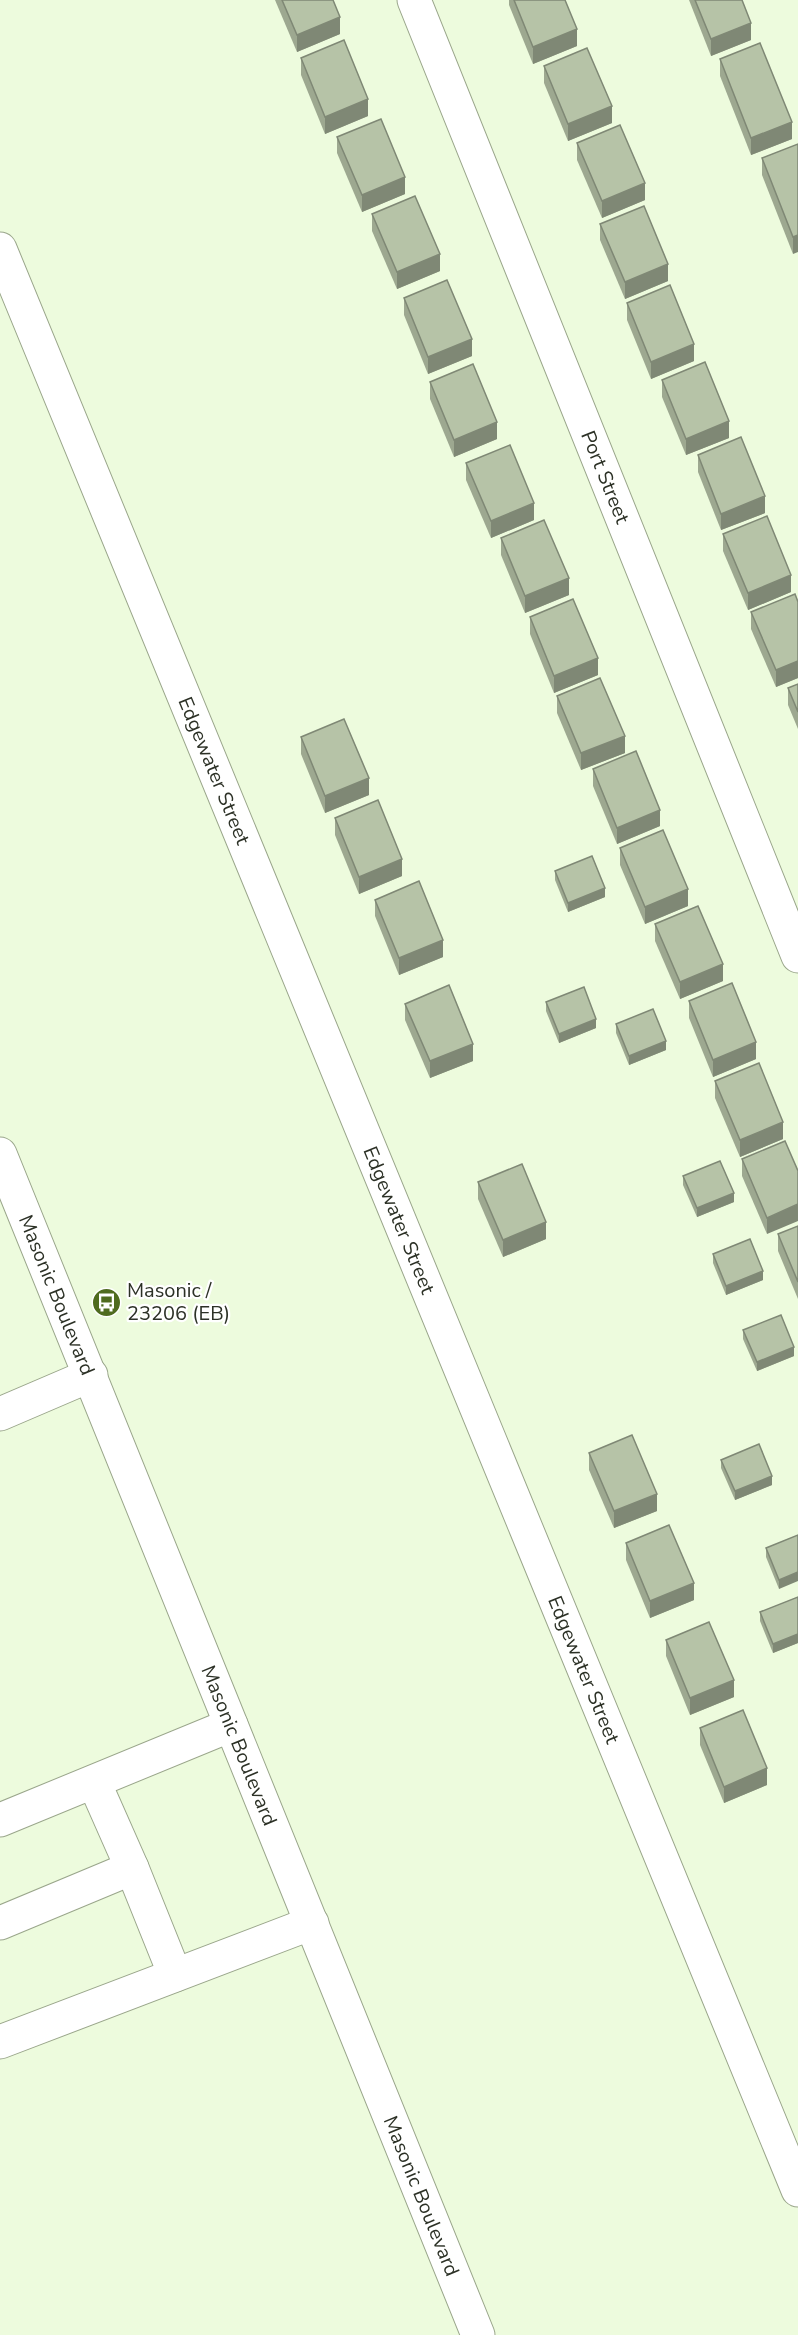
<svg xmlns="http://www.w3.org/2000/svg" width="798" height="2335" font-family="'Nunito Sans',sans-serif">
<style>
.lines{fill:none;stroke-linecap:round;stroke-linejoin:round}
.minor-casing{stroke:#9aa68b;stroke-width:35}
.minor{stroke:#fff;stroke-width:33}
.wall{fill:#9da890}
.shaded-wall{fill:#7f8875}
.building{fill:#b6c3a7;stroke:#7f8875;stroke-width:1.5}
.labels{text-anchor:middle;stroke-width:4.5;stroke-linejoin:round;paint-order:stroke}
.street-label{font-size:20px;fill:#2c3126;stroke:#fff}
.poi-label{font-size:20px;fill:#2c3126;stroke:#fff;text-anchor:start}
</style>
<rect width="100%" height="100%" fill="#edfbdd"/>
<g class="lines">
<defs>
<g id="minor">
<path id="s1" d="M414,0L798,956"/>
<path id="s2" d="M0,249L798,2190"/>
<path id="s3" d="M0,1154L478,2335"/>
<path d="M0,1414L91,1375"/>
<path d="M94,1782L132,1868"/>
<path d="M0,1820L231,1725"/>
<path d="M0,1923L132,1868L175,1975"/>
<path d="M0,2042L312,1923"/>
</g>
</defs>
<use href="#minor" class="minor-casing"/>
<use href="#minor" class="minor"/>
</g>
<g class="wall">
<path d="M275,0H333L340,34L297,52Z"/>
<path d="M509,0H565L577,46L533,64L509,5Z"/>
<path d="M689,0H742L751,40L711,56Z"/>
<path d="M301,58L368,116L325,134L301,75Z"/>
<path d="M720,59L792,139L751,155L720,76Z"/>
<path d="M544,66L612,123L568,141L544,83Z"/>
<path d="M337,137L405,194L362,212L337,153Z"/>
<path d="M577,143L645,200L602,218L577,160Z"/>
<path d="M798,144L793,254L762,175V158Z"/>
<path d="M372,214L440,271L397,289L372,231Z"/>
<path d="M600,224L668,281L625,299L600,240Z"/>
<path d="M404,298L472,356L428,374L404,315Z"/>
<path d="M627,303L694,361L651,379L627,320Z"/>
<path d="M662,380L729,438L686,455L662,397Z"/>
<path d="M430,382L497,439L454,457L430,399Z"/>
<path d="M698,455L765,513L721,530L698,472Z"/>
<path d="M466,463L534,520L491,538L466,480Z"/>
<path d="M723,534L791,592L748,610L723,551Z"/>
<path d="M501,538L569,595L525,613L501,555Z"/>
<path d="M798,602V678L776,687L751,629V612Z"/>
<path d="M530,617L598,675L554,693L530,634Z"/>
<path d="M798,684V729L788,705V688Z"/>
<path d="M557,696L625,753L581,770L557,713Z"/>
<path d="M301,737L369,795L325,813L301,754Z"/>
<path d="M593,769L660,826L617,844L593,786Z"/>
<path d="M335,818L402,876L359,894L335,835Z"/>
<path d="M620,848L688,906L645,924L620,865Z"/>
<path d="M555,871L605,897L568,912L555,880Z"/>
<path d="M375,900L443,957L399,975L375,916Z"/>
<path d="M655,924L723,981L680,999L655,941Z"/>
<path d="M689,1001L756,1059L713,1077L689,1018Z"/>
<path d="M546,1002L596,1028L559,1043L546,1011Z"/>
<path d="M405,1004L473,1061L430,1078L405,1020Z"/>
<path d="M616,1024L666,1050L629,1065L616,1033Z"/>
<path d="M715,1081L783,1139L740,1157L715,1098Z"/>
<path d="M785,1141L767,1234L742,1176V1159Z"/>
<path d="M683,1176L734,1202L697,1217L683,1185Z"/>
<path d="M478,1182L546,1239L503,1257L478,1199Z"/>
<path d="M798,1226V1299L778,1251V1234Z"/>
<path d="M713,1254L763,1280L726,1295L713,1263Z"/>
<path d="M743,1330L794,1356L757,1371L743,1339Z"/>
<path d="M589,1453L657,1511L614,1528L589,1470Z"/>
<path d="M721,1460L772,1485L735,1500L721,1468Z"/>
<path d="M798,1535L779,1589L766,1557V1548Z"/>
<path d="M626,1543L694,1600L650,1618L626,1560Z"/>
<path d="M798,1597V1643L773,1653L760,1621V1612Z"/>
<path d="M666,1640L734,1697L690,1715L666,1656Z"/>
<path d="M700,1728L767,1785L724,1803L700,1745Z"/>
</g>
<g class="shaded-wall">
<path d="M340,17V34L297,52V35Z"/>
<path d="M751,23V40L711,56V39Z"/>
<path d="M577,29V46L533,64V47Z"/>
<path d="M368,99V116L325,134V117Z"/>
<path d="M612,106V123L568,141V124Z"/>
<path d="M792,122V139L751,155V138Z"/>
<path d="M405,177V194L362,212V195Z"/>
<path d="M645,183V200L602,218V201Z"/>
<path d="M798,235V252L793,254V237Z"/>
<path d="M440,254V271L397,289V272Z"/>
<path d="M668,264V281L625,299V282Z"/>
<path d="M472,339V356L428,374V357Z"/>
<path d="M694,344V361L651,379V362Z"/>
<path d="M729,421V438L686,455V439Z"/>
<path d="M497,422V439L454,457V440Z"/>
<path d="M765,496V513L721,530V514Z"/>
<path d="M534,503V520L491,538V521Z"/>
<path d="M791,575V592L748,610V593Z"/>
<path d="M569,578V595L525,613V596Z"/>
<path d="M598,658V675L554,693V676Z"/>
<path d="M798,661V678L776,687V670Z"/>
<path d="M625,736V753L581,770V753Z"/>
<path d="M369,778V795L325,813V796Z"/>
<path d="M660,810V826L617,844V828Z"/>
<path d="M402,859V876L359,894V877Z"/>
<path d="M605,888V897L568,912V903Z"/>
<path d="M688,889V906L645,924V907Z"/>
<path d="M443,940V957L399,975V958Z"/>
<path d="M723,964V981L680,999V982Z"/>
<path d="M596,1019V1028L559,1043V1034Z"/>
<path d="M666,1041V1050L629,1065V1056Z"/>
<path d="M756,1042V1059L713,1077V1060Z"/>
<path d="M473,1044V1061L430,1078V1061Z"/>
<path d="M783,1122V1139L740,1157V1140Z"/>
<path d="M734,1193V1202L697,1217V1208Z"/>
<path d="M798,1204V1221L767,1234V1218Z"/>
<path d="M546,1222V1239L503,1257V1240Z"/>
<path d="M763,1271V1280L726,1295V1286Z"/>
<path d="M794,1347V1356L757,1371V1362Z"/>
<path d="M772,1476V1485L735,1500V1491Z"/>
<path d="M657,1494V1511L614,1528V1511Z"/>
<path d="M798,1572V1581L779,1589V1580Z"/>
<path d="M694,1583V1600L650,1618V1601Z"/>
<path d="M798,1634V1643L773,1653V1644Z"/>
<path d="M734,1680V1697L690,1715V1698Z"/>
<path d="M767,1768V1785L724,1803V1787Z"/>
</g>
<g class="building">
<path d="M282,0H333L340,17L297,35Z"/>
<path d="M514,0H565L577,29L533,47Z"/>
<path d="M695,0H742L751,23L711,39Z"/>
<path d="M344,40L368,99L325,117L301,58Z"/>
<path d="M760,43L792,122L751,138L720,59Z"/>
<path d="M587,48L612,106L568,124L544,66Z"/>
<path d="M381,119L405,177L362,195L337,137Z"/>
<path d="M620,125L645,183L602,201L577,143Z"/>
<path d="M798,144V235L793,237L762,158Z"/>
<path d="M415,196L440,254L397,272L372,214Z"/>
<path d="M644,206L668,264L625,282L600,224Z"/>
<path d="M447,280L472,339L428,357L404,298Z"/>
<path d="M670,285L694,344L651,362L627,303Z"/>
<path d="M705,362L729,421L686,439L662,380Z"/>
<path d="M473,364L497,422L454,440L430,382Z"/>
<path d="M741,437L765,496L721,514L698,455Z"/>
<path d="M510,445L534,503L491,521L466,463Z"/>
<path d="M767,516L791,575L748,593L723,534Z"/>
<path d="M544,520L569,578L525,596L501,538Z"/>
<path d="M795,594L798,602V661L776,670L751,612Z"/>
<path d="M573,599L598,658L554,676L530,617Z"/>
<path d="M600,678L625,736L581,753L557,696Z"/>
<path d="M798,684V712L788,688Z"/>
<path d="M344,719L369,778L325,796L301,737Z"/>
<path d="M636,751L660,810L617,828L593,769Z"/>
<path d="M378,800L402,859L359,877L335,818Z"/>
<path d="M663,830L688,889L645,907L620,848Z"/>
<path d="M592,856L605,888L568,903L555,871Z"/>
<path d="M419,881L443,940L399,958L375,900Z"/>
<path d="M698,906L723,964L680,982L655,924Z"/>
<path d="M732,983L756,1042L713,1060L689,1001Z"/>
<path d="M449,985L473,1044L430,1061L405,1004Z"/>
<path d="M584,987L596,1019L559,1034L546,1002Z"/>
<path d="M653,1009L666,1041L629,1056L616,1024Z"/>
<path d="M759,1063L783,1122L740,1140L715,1081Z"/>
<path d="M785,1141L798,1171V1204L767,1218L742,1159Z"/>
<path d="M720,1161L734,1193L697,1208L683,1176Z"/>
<path d="M522,1164L546,1222L503,1240L478,1182Z"/>
<path d="M798,1226V1282L778,1234Z"/>
<path d="M750,1239L763,1271L726,1286L713,1254Z"/>
<path d="M781,1315L794,1347L757,1362L743,1330Z"/>
<path d="M632,1435L657,1494L614,1511L589,1453Z"/>
<path d="M759,1444L772,1476L735,1491L721,1460Z"/>
<path d="M669,1525L694,1583L650,1601L626,1543Z"/>
<path d="M798,1535V1572L779,1580L766,1548Z"/>
<path d="M798,1597V1634L773,1644L760,1612Z"/>
<path d="M709,1622L734,1680L690,1698L666,1640Z"/>
<path d="M743,1710L767,1768L724,1787L700,1728Z"/>
</g>
<defs>
<symbol id="bus-disc" viewBox="-11 -11 22 22"><circle r="9.5" fill="#4f6b1f" stroke="#fff"/><path d="M-5-6H5V4H4V6H2V4H-2V6H-4V4H-5ZM-3.5-4V0h7V-4ZM-3.5 1.2v1.5H-2V1.2ZM2 1.2v1.5H3.5V1.2Z" fill="#fff"/></symbol>
</defs>
<g fill-rule="evenodd">
<use href="#bus-disc" x="90" y="1286" width="33" height="33"/>
</g>
<g class="labels">
<g class="street-label">
<text dy="7" stroke="none"><textPath href="#s1" startOffset="514">Port Street</textPath></text>
<text dy="7" stroke="none"><textPath href="#s2" startOffset="564">Edgewater Street</textPath></text>
<text dy="7" stroke="none"><textPath href="#s2" startOffset="1050">Edgewater Street</textPath></text>
<text dy="7" stroke="none"><textPath href="#s3" startOffset="152">Masonic Boulevard</textPath></text>
<text dy="7" stroke="none"><textPath href="#s2" startOffset="1536">Edgewater Street</textPath></text>
<text dy="7" stroke="none"><textPath href="#s3" startOffset="638">Masonic Boulevard</textPath></text>
<text dy="7" stroke="none"><textPath href="#s3" startOffset="1124">Masonic Boulevard</textPath></text>
</g>
<g class="poi-label">
<text x="127" y="1297">Masonic /<tspan x="127" dy="23">23206 (EB)</tspan></text>
</g>
</g>
</svg>
